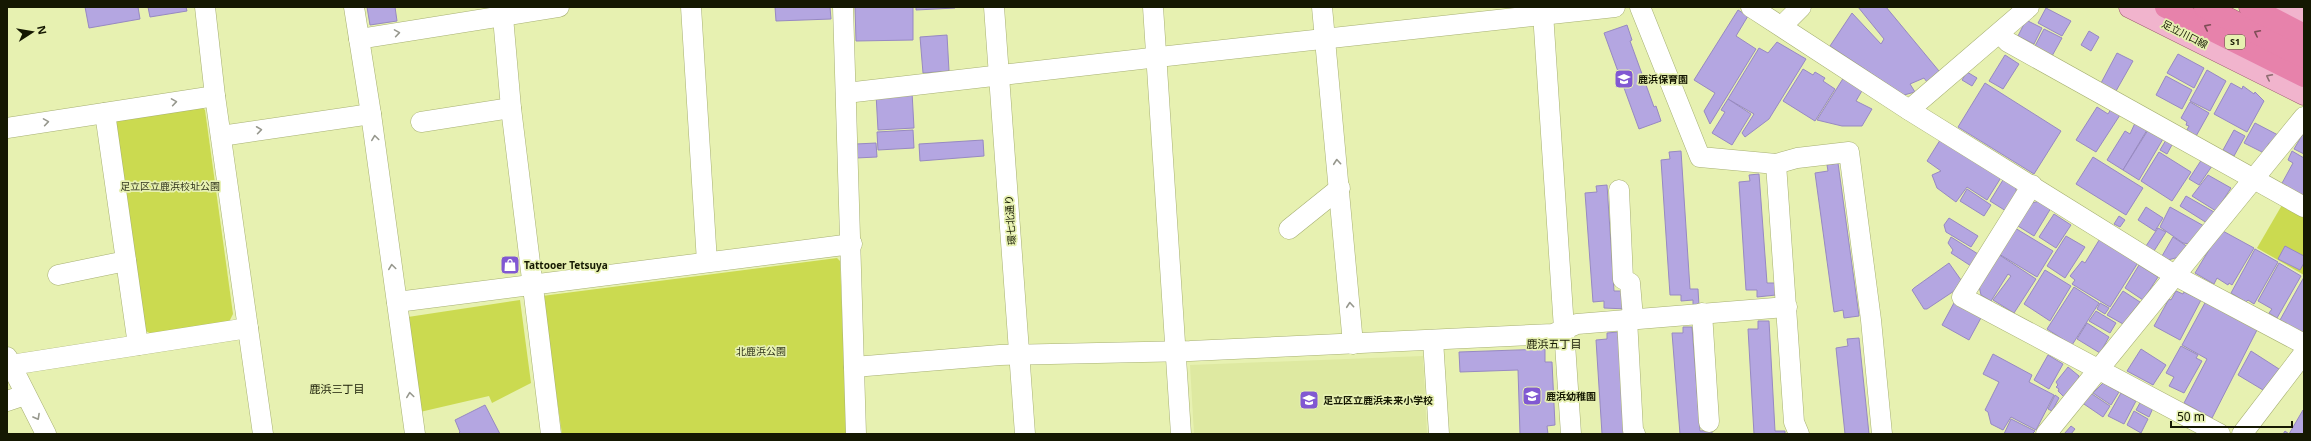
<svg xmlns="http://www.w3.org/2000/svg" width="2311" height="441" font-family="'Noto Sans','Noto Sans JP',sans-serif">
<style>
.built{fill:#dee9a1}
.green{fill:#cbda50}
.building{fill:#b4a6e1;stroke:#9789c2}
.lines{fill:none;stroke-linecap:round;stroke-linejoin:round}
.minor-casing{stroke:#a7b073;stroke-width:21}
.major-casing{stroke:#9e5d70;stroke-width:23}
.highway-casing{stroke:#9e5d70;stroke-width:23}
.minor{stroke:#fff;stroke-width:20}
.major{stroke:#f1b4cd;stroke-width:22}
.highway{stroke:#e782ab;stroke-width:22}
.oneway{stroke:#7e4d56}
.oneway2{stroke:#96978d}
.oneway3{stroke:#8e6e72}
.labels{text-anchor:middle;stroke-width:3.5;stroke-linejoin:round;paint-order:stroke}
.shield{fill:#e7f1b1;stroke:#545936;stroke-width:1}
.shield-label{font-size:9px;font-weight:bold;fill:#151802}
.street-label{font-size:10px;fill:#151802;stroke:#e7f1b1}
.poi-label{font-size:10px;font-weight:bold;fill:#151802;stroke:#e7f1b1;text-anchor:start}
.park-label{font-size:10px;fill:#31341c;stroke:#e7f1b1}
.neighbourhood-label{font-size:11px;fill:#151802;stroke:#e7f1b1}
</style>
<rect width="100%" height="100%" fill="#e7f1b1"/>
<path class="built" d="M1423,356L1427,434H1194L1190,365Z"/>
<g class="green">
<path d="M201,106L205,110L233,314L229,322L153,335L144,330L115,124L119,119Z"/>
<path d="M2282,205L2304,218V275L2257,248Z"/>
<path d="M837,258L840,261L847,434H562L542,296Z"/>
<path d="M520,300L531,383L492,403L489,396L420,412L408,317Z"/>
</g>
<g class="building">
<path d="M85,7H138L140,19L89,28Z"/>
<path d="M148,7H186L187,11L150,17Z"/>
<path d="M367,7H395L397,21L370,25Z"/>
<path d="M775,7H830L831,19L776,21Z"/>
<path d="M855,7H913V40L856,41Z"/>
<path d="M916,7H955V8L916,10Z"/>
<path d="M1858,7H1886L1939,71L1927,82L1924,78L1910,84L1915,92L1904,95L1830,46L1852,13L1881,44L1884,39Z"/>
<path d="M2046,8L2071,21L2062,36L2038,23Z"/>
<path d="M1738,10L1748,16L1736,36L1756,49L1710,124L1704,111L1715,93L1694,80Z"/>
<path d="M2026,20L2042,28L2034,44L2018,36Z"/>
<path d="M1627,25L1632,40L1630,41L1654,107L1656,106L1661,121L1639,129L1604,33Z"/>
<path d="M2044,29L2062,38L2052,56L2035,46Z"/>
<path d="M2089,31L2099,37L2091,51L2081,45Z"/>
<path d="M947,35L949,71L923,73L920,37Z"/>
<path d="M1777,42L1806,59L1769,119L1745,137L1742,133L1754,114L1728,99L1759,48L1768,53Z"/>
<path d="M2117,53L2133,61L2116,91L2101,83Z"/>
<path d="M2178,54L2204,68L2194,88L2167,73Z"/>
<path d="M2005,55L2019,64L2003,89L1989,81Z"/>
<path d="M1803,69L1813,75L1815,72L1825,78L1823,81L1835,89L1815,121L1783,101Z"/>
<path d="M2207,70L2226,81L2210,111L2190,101Z"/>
<path d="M1967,72L1977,78L1972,86L1962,80Z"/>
<path d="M2166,76L2192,90L2182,109L2156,95Z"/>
<path d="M1844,77L1863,89L1856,101L1872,109L1862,126H1842L1817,120Z"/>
<path d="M1985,83L2061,131L2034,174L1958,127Z"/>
<path d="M2231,83L2242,89L2243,86L2254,94L2255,92L2264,101L2247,132L2214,114Z"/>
<path d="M912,92L914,128L878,130L876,94Z"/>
<path d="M1728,99L1751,114L1732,145L1712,133L1725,112L1721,110Z"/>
<path d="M2190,102L2209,113L2195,138L2186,132L2189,126L2186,125L2187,122L2181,118Z"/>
<path d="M2097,107L2108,114L2111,109L2120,115L2096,152L2076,140Z"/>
<path d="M2135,123L2147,130L2123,170L2107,160L2125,131L2130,134Z"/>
<path d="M2255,123L2278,135L2273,144L2269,143L2264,153L2244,143Z"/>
<path d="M913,130L914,148L878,150L877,132Z"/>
<path d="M2148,130L2163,139L2139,180L2123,170Z"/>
<path d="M2234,130L2245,136L2234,156L2223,150Z"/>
<path d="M2304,132V154L2294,149Z"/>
<path d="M1942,137L2002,176L1987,200L1967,187L1956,202L1937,188L1932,175L1941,171L1927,161Z"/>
<path d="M983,140L984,156L920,161L919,144Z"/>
<path d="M2166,140L2173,143L2167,154L2160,150Z"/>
<path d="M876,143L877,157L856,158V144Z"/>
<path d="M1681,151L1690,289H1698L1699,306H1693V300L1681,301V295H1670L1661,160L1670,159L1669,152Z"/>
<path d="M2292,151L2304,158V198L2281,185L2293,163L2288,160Z"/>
<path d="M2159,152L2191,172L2172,201L2141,181Z"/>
<path d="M2093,157L2143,188L2126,215L2076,184Z"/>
<path d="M2202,159L2212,166L2199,185L2189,179Z"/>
<path d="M1838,163L1859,316L1844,318L1843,310L1834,312L1815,173L1828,171L1827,165Z"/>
<path d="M1759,174L1767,283H1775L1776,295L1757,297V290H1746L1739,182L1750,181L1749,175Z"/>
<path d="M2208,175L2231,188L2216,211L2192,196Z"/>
<path d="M2003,180L2015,185L2017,194L2006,211L1990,201Z"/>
<path d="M1607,185L1614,291H1626L1627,309L1604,308V301L1593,302L1585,193L1597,192L1596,186Z"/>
<path d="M1967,189L1991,205L1984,216L1960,201Z"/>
<path d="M2186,196L2214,212L2207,223L2180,206Z"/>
<path d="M2040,201L2051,208L2034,236L2018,226L2032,203Z"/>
<path d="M2146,207L2163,218L2155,231L2138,220Z"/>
<path d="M2170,207L2204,226L2190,244L2183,243L2160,227Z"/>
<path d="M2054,214L2071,225L2056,248L2039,237Z"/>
<path d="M2119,216L2125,220L2120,227L2114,224Z"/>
<path d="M1949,218L1978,236L1971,247L1946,232L1944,225Z"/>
<path d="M2015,228L2053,251L2037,277L1999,254Z"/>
<path d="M2158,228L2166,232L2154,251L2146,246Z"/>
<path d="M2221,230L2254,248L2232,285L2229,283L2228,285L2217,278L2214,284L2195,273Z"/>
<path d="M2066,236L2085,247L2065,278L2047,266Z"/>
<path d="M1951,237L1978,254L1971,266L1951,253L1953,250L1948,243Z"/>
<path d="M2101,237L2139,261L2110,307L2072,284L2075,280L2070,276L2082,261L2085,263Z"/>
<path d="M2173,237L2188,247L2179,257L2168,260L2162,256Z"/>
<path d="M2285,246L2304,256V263L2300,270L2278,259Z"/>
<path d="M2255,249L2278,262L2254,304L2248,300L2246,302L2231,293Z"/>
<path d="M1998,254L2036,279L2014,313L1993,300L2011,276L2008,274L1991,301L1981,295L1979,286Z"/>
<path d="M1949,263L1961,280L1954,291L1927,309H1924L1912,290L1914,288Z"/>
<path d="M2279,263L2301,276L2277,318L2269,313L2272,309L2258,301Z"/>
<path d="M2139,265L2158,277L2143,300L2125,288Z"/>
<path d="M2045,270L2071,286L2050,321L2024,304Z"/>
<path d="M2304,277V334L2280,320Z"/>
<path d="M2074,287L2099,303L2072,345L2047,329Z"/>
<path d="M2123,291L2140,302L2123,324L2107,315Z"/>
<path d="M2176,291L2183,294L2184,292L2201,300L2180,340L2154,326L2169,299L2171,300Z"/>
<path d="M1955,301L1982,316L1969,340L1942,325Z"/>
<path d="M2206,301L2258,328L2212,418L2184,403L2207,359L2182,345Z"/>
<path d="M2100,303L2109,308L2105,314L2097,309Z"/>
<path d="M2096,311L2116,323L2110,333L2089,321Z"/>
<path d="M1758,321H1769L1775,431H1785V434H1754L1748,329H1758Z"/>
<path d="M2087,323L2109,337L2100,353L2077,339Z"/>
<path d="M1683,327H1692L1700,431L1712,430V434H1680L1672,333H1683Z"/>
<path d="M1618,332L1624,434H1602L1596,340L1607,339V333Z"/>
<path d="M1859,338L1869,434H1845L1836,348L1848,346L1847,339Z"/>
<path d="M2181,346L2198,355L2196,358L2202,361L2184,393L2169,386L2174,377L2166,373Z"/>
<path d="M1545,349V362H1552L1555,425L1547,426L1548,434H1520L1518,370L1460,372L1459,352Z"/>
<path d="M2141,349L2166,365L2153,385L2127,371Z"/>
<path d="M2251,351L2279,369L2263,390L2238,375Z"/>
<path d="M1993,354L2032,375L2029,382L2054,395L2036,430L2011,417L2003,430L1991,424L1988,412L1985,410L1999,382L1983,374Z"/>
<path d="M2048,355L2063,364L2049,389L2034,380Z"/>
<path d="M2068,367L2079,376L2078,380L2064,397L2058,391L2059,389L2056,387L2058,385L2056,382Z"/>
<path d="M2103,383L2119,392L2111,405L2093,393Z"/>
<path d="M2089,392L2110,406L2103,417L2081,402Z"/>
<path d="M2121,393L2136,401L2124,424L2108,416Z"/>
<path d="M2055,395L2059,398L2052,411L2048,409Z"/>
<path d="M2141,401L2153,408L2149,417L2136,410Z"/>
<path d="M485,405L500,434H458L460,432L455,420Z"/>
<path d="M2303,410L2304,434H2283L2285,431L2289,434Z"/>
<path d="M2134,411L2148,419L2141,433L2127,425Z"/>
<path d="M2011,419L2035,431L2032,434H2004Z"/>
<path d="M2071,426L2075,429L2071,434H2064Z"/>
</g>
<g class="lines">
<defs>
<g id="minor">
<path d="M205,7L215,96L263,434"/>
<path d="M354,7L371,114L415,434"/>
<path d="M691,7L707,262"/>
<path d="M843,7L856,434"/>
<path d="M994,7L1025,434"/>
<path d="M1153,7L1181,434"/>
<path d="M1322,7L1353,344"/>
<path d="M1640,7L1700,157L1776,164L1797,158L1849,152L1871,320L1882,434"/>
<path d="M1751,7L1909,110L2176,276L2304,344"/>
<path d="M1543,13L1571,434"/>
<path d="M503,17L511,108L551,434"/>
<path d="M1782,26L1801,7"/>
<path d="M2000,34L2008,42L2304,207"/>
<path d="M359,39L559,7"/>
<path d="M846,93C1102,63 1359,34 1615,7"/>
<path d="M1909,110L2029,7"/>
<path d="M105,113L138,345"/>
<path d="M421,122L511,108"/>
<path d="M7,128L215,96"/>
<path d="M221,136L371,114"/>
<path d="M1776,164L1794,422L1799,434"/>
<path d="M2032,185L1962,297L2220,434"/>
<path d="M1619,190L1623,279L1630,283L1633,318"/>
<path d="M1289,229L1340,188"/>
<path d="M58,275L126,261"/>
<path d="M397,302L852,244"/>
<path d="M1702,313L1709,422"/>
<path d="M1627,319L1633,430L1635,434"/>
<path d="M1433,340L1439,434"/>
<path d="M7,357L46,434"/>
<path d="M11,365L248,328"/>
<path d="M854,367L1000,355L1190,351L1553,334L1577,324L1787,307"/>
<path d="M7,401L25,395"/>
<path d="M2046,434L2304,117"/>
<path d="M2242,434L2304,353"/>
</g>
<g id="major">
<path d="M2130,7L2304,94"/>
<path d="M2280,7L2304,19"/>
</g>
<g id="highway">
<path d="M2166,7L2304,76"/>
<path d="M2205,7L2304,57"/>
<path d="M2250,7L2304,35"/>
</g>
</defs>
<use href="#minor" class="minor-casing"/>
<use href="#major" class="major-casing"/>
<use href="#highway" class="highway-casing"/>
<use href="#minor" class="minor"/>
<use href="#major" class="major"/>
<use href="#highway" class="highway"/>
</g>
<defs><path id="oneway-chevron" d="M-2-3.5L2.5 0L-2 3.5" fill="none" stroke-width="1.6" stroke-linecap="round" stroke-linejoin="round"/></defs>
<g class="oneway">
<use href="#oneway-chevron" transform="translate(2207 27) rotate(-153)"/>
<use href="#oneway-chevron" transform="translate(2257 33) rotate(-153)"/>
</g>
<g class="oneway2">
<use href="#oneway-chevron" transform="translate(397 33) rotate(-9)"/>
<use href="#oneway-chevron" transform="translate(174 102) rotate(-9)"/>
<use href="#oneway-chevron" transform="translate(46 122) rotate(-9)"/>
<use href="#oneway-chevron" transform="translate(259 130) rotate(-8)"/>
<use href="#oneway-chevron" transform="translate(375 138) rotate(-98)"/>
<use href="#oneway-chevron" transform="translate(1337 162) rotate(-95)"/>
<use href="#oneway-chevron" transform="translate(392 267) rotate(-98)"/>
<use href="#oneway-chevron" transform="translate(1350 305) rotate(-95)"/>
<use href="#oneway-chevron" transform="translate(410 395) rotate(-98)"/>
<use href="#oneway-chevron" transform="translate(37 417) rotate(61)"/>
</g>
<use class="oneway3" href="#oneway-chevron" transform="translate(2269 77) rotate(-153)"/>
<defs>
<symbol id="school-square" viewBox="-11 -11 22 22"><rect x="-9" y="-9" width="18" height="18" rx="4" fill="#8158d2" stroke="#e7f1b1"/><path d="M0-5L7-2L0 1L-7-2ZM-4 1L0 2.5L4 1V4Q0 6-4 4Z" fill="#fff"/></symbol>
<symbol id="shop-square" viewBox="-11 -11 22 22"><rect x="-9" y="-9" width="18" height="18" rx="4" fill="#8158d2" stroke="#e7f1b1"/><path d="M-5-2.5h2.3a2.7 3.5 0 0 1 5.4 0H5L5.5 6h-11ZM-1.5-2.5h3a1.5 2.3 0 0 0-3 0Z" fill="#fff"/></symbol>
</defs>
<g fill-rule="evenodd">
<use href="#school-square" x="1613" y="68" width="22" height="22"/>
<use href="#shop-square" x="499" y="254" width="22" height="22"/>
<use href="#school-square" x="1521" y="385" width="22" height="22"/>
<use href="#school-square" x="1298" y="389" width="22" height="22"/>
</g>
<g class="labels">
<rect class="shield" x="2225" y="35" width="20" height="14" rx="3"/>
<g class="shield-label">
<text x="2235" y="45">S1</text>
</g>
<g class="street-label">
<text transform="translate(2185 34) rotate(27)" y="4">足立川口線</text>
<text transform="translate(1010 220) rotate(-94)" y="4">環七北通り</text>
</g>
<g class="poi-label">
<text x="1638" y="83">鹿浜保育園</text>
<text x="524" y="269">Tattooer Tetsuya</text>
<text x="1546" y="400">鹿浜幼稚園</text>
<text x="1323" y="404">足立区立鹿浜未来小学校</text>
</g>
<g class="park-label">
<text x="170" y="190">足立区立鹿浜校址公園</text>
<text x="761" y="355">北鹿浜公園</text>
</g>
<g class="neighbourhood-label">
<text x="1554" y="348">鹿浜五丁目</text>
<text x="337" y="393">鹿浜三丁目</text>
</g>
</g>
<rect width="2311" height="441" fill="none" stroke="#151802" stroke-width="16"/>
<g transform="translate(32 32) rotate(78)" stroke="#e7f1b1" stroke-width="3" paint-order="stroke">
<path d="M0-3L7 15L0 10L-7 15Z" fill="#151802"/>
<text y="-6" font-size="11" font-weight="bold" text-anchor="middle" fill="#151802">N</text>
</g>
<path d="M2171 421v6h121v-6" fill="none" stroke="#151802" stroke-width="2"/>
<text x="2177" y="421" font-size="12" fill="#151802" stroke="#e7f1b1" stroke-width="3" paint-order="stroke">50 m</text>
</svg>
